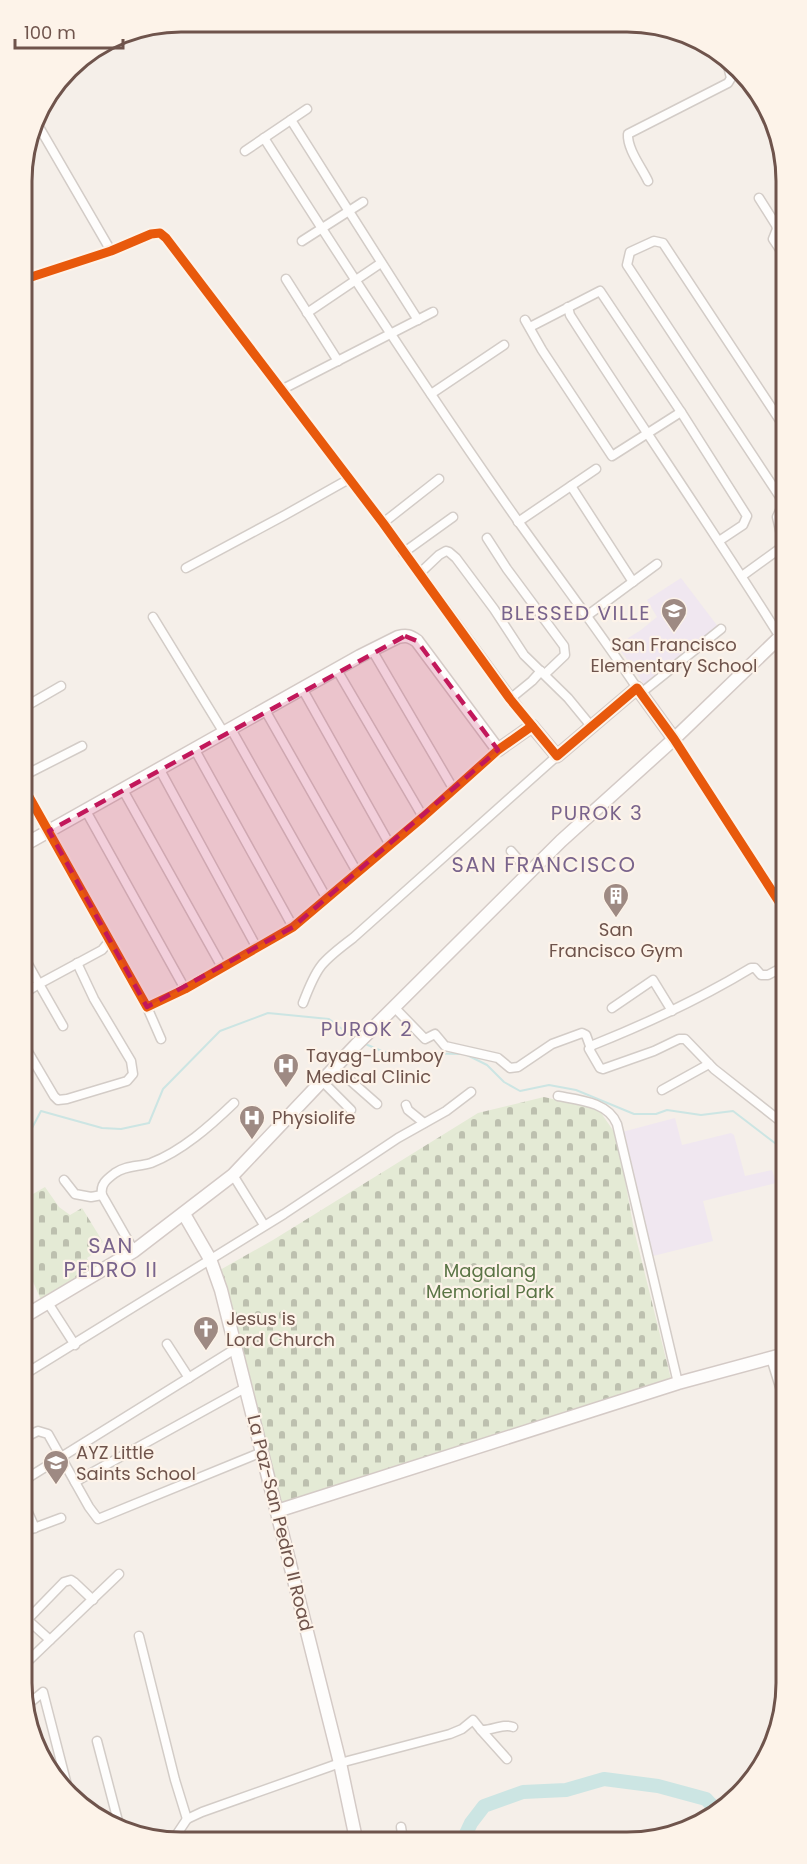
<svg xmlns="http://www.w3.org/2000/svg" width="807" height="1864" font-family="Poppins,sans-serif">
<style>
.education{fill:#f0e7f0}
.cemetery{fill:url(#cemetery-stones)}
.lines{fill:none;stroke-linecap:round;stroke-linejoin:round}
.stream{stroke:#cce5e3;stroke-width:2}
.river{stroke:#cce5e3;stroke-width:14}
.street-casing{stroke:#d3ccc7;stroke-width:11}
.secondary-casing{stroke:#d4cac6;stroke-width:15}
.street{stroke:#fefdfc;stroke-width:8}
.secondary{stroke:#fefdfc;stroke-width:12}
.cycleway-casing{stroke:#fdf3e9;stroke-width:13}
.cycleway{stroke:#e8590c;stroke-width:9}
.marked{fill:#c2185b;fill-opacity:0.2;stroke:#c2185b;stroke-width:4.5;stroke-dasharray:12 8;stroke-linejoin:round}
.labels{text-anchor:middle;stroke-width:4.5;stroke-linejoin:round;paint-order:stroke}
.poi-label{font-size:18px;fill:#6f544c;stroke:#fdf3e9;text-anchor:start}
.park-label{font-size:18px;fill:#5a7445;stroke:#fdf3e9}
.street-label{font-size:18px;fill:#6f544c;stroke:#fdf3e9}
.neighbourhood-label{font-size:20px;letter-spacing:1.5px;fill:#79648c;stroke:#fdf3e9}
.quarter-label{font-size:21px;letter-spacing:1.5px;fill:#79648c;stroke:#fdf3e9}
.rim{fill:none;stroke:#6f544c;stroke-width:3}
</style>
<defs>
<pattern id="cemetery-stones" width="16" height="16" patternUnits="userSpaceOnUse" patternTransform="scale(1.5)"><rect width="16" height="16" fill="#e4ead5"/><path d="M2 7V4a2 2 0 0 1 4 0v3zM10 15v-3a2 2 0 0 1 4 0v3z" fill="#bdc0af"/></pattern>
</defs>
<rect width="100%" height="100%" fill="#f5efe9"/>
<g class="education">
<path d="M681,578L719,628L646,687L617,645L641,630L657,617L647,600Z"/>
<path d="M675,1118L682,1145L731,1133L734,1135L745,1176L772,1170L776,1183L703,1201L713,1241L653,1256L622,1132Z"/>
</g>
<g class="cemetery">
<path d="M544,1097L599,1110L617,1136L634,1230L671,1379L281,1506L220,1270L273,1240L478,1113Z"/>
<path d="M45,1187L59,1207L70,1215L82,1208L103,1242L97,1246L99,1250L87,1258L93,1269L41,1300L31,1277L25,1280V1201L27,1200L26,1198Z"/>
</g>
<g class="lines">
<g class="stream">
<path d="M363,1043L384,1052L460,1054"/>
<path d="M465,1054L487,1065L504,1082L520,1091L549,1085L576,1090L634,1114H656L667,1110L701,1115L733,1111L784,1150"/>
<path d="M25,1134L32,1128L41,1111L102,1128L121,1129L149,1123L163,1089L220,1031L268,1013L329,1019L355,1039"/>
</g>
<path class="river" d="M464,1838L471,1823L484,1806L523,1792L566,1790L604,1779L658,1786L706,1799L719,1813"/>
<defs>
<g id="street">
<path d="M35,120L111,251"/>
<path d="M291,120L418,320"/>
<path d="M264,138C346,267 430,396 518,521C558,577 599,631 637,688"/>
<path d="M245,151L307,109"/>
<path d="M648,181C642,168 627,149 628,134L728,83L731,78L726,58"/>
<path d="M759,198L776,225L777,229L773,239L781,251"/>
<path d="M302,241L363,202"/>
<path d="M286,279L338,361"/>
<path d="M22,280L111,251L151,234L160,233L166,238L383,523L532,726"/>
<path d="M568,307L570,315C639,423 712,528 780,637"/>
<path d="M307,313L381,263"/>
<path d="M525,320L542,350L612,456L681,412"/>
<path d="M530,327L600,291L681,412L747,516L743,525L719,541"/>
<path d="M281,390L433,312"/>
<path d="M431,394L504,345"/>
<path d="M781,422L663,243L654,241L630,252L627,265L782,500"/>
<path d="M571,486L633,582"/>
<path d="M782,506L777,517L782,539"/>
<path d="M518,522L596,469"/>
<path d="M383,523L439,479"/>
<path d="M487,538L507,569L564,646L565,655L545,674"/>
<path d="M403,553L453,517"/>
<path d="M186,568L285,515L349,479"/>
<path d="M419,574L439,555L446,551L449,552L456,558L494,609L524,655L568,698L591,726"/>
<path d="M742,576L782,547"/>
<path d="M588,615L657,564"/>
<path d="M153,617L224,733"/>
<path d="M372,650L454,790"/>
<path d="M337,670L423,817"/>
<path d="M303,690L390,845"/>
<path d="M641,693L721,629"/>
<path d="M510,699L532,681L541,671"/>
<path d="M23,708L61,686"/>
<path d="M265,710L357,872"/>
<path d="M231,729L327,899"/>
<path d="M674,739L783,908"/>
<path d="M195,750L293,927"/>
<path d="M160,770L257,948"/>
<path d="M23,776L82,746"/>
<path d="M23,786L147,1007L185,989L293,927L423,817L498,750"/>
<path d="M123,790L222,967"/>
<path d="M86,811L185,989"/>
<path d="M511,851L529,872"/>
<path d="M24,957L39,984L24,993"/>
<path d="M783,967L768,975H761L755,968H751C700,999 648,1023 593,1045L589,1049L600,1068L603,1069L654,1051L679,1039H685L714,1069L784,1124"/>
<path d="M303,1003C317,966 321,962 353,938L557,756"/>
<path d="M147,1007L161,1039"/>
<path d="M394,1007L425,1039L435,1034L445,1046L498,1058L510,1068L518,1067L552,1044L582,1033L586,1035L590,1046"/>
<path d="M612,1008L653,980L672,1011"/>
<path d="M63,1026L39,984L102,950L107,944L109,939"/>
<path d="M24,1045L54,1096L58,1100L67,1099L127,1081L133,1074L131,1061L94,999L77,963"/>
<path d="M335,1067L377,1104"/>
<path d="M322,1081L351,1110"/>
<path d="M662,1090L709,1064"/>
<path d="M558,1096C579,1100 608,1102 617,1124L678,1383"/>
<path d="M406,1105L408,1110L424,1123"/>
<path d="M233,1175L264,1225"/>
<path d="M64,1180L75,1194L91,1197L102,1195"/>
<path d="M134,1251L102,1195C100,1184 107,1179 115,1173C126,1165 139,1167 151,1163C182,1151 210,1126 234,1103"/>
<path d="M48,1303L75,1345"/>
<path d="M167,1344L189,1378"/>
<path d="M771,1358L785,1403"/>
<path d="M25,1374L284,1214L398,1138L446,1111L471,1092"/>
<path d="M26,1437L38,1431L48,1434L89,1507L98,1519L262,1452"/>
<path d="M26,1479L235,1349"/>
<path d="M75,1482L245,1388"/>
<path d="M26,1508L35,1528"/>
<path d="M26,1531L61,1518"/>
<path d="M139,1636L175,1780L187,1819"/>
<path d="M50,1640L30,1622L29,1618L64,1582L71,1580L74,1582L93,1600"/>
<path d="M26,1663L119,1574"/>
<path d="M26,1706L43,1692L69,1793"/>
<path d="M481,1730L507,1759"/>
<path d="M97,1741L119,1825"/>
<path d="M401,1827L403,1839"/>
<path d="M173,1840L187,1819L202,1812L340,1763L450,1734L462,1729L473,1720L481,1730C492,1731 503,1723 513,1727"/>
</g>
<g id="secondary">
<path d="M24,845L360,656L398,637C407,635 410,636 417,641L498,750L532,726L557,756L637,688L674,739"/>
<path d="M184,1214L210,1259L221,1290L340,1763L356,1839"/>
<path d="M25,1316L134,1251L233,1175L356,1045L561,841L674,739L782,635"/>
<path d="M277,1511L678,1383L785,1354"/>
</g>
</defs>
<use href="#street" class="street-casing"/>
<use href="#secondary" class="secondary-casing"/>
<use href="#street" class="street"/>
<use href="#secondary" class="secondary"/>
<defs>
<g id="cycleway">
<path d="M22,280L111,251L151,234L160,233L166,238L383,523L510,699L557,756L637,688L674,739L783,908"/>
<path d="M23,786L147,1007L185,989L293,927L423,817L498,750L532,726"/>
</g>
</defs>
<use href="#cycleway" class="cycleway-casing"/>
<use href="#cycleway" class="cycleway"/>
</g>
<path class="marked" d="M405,636L417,641L498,750L293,927L147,1007L49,831Z"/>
<defs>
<symbol id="school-pin" viewBox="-11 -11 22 30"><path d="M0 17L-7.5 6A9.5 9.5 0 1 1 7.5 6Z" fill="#9e8a83" stroke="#fdf3e9"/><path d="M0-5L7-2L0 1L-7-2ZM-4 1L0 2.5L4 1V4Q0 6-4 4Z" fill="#fff"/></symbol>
<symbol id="building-pin" viewBox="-11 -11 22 30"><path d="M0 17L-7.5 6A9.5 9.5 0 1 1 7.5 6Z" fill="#9e8a83" stroke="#fdf3e9"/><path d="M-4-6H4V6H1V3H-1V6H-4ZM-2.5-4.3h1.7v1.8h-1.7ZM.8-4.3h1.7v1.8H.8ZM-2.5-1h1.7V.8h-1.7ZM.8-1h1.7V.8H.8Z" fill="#fff"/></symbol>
<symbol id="hospital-pin" viewBox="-11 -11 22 30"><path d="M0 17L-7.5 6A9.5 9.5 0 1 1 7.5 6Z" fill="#9e8a83" stroke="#fdf3e9"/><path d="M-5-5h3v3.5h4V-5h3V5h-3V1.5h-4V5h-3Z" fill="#fff"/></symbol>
<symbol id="church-pin" viewBox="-11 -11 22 30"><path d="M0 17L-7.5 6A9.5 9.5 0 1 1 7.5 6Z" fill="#9e8a83" stroke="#fdf3e9"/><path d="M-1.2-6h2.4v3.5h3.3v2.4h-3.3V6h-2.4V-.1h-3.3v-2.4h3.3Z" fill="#fff"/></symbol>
</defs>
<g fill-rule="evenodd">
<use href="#school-pin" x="659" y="596" width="30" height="40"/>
<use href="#building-pin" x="601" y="881" width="30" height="40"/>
<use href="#hospital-pin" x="271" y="1051" width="30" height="40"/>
<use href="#hospital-pin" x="237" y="1103" width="30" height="40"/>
<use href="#church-pin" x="191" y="1314" width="30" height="40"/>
<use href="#school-pin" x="41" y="1448" width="30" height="40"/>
</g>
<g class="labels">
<g class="poi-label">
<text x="674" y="651" text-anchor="middle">San Francisco<tspan x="674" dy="21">Elementary School</tspan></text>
<text x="616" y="936" text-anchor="middle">San<tspan x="616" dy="21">Francisco Gym</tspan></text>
<text x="306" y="1062">Tayag-Lumboy<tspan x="306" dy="21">Medical Clinic</tspan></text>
<text x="272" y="1124">Physiolife</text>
<text x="226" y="1325">Jesus is<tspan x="226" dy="21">Lord Church</tspan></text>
<text x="76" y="1459">AYZ Little<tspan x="76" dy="21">Saints School</tspan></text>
</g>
<g class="park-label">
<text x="490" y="1277">Magalang<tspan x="490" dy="21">Memorial Park</tspan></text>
</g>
<g class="street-label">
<text transform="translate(280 1523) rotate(76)" y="6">La Paz-San Pedro II Road</text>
</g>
<g class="neighbourhood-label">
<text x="576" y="620">BLESSED VILLE</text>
<text x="597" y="820">PUROK 3</text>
<text x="367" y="1036">PUROK 2</text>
</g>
<g class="quarter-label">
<text x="544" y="872">SAN FRANCISCO</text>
<text x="111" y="1253">SAN<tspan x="111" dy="24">PEDRO II</tspan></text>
</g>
</g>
<path d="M0 0H807V1864H0ZM181 32H627A149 149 0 0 1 776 181V1683A149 149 0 0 1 627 1832H181A149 149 0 0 1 32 1683V181A149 149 0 0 1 181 32Z" fill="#fdf3e9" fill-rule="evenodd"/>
<path class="rim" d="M181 32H627A149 149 0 0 1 776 181V1683A149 149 0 0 1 627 1832H181A149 149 0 0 1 32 1683V181A149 149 0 0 1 181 32Z"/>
<path d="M15 39v9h108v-9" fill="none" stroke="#6f544c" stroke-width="3"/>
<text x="24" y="39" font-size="18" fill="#6f544c" stroke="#fdf3e9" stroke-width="4.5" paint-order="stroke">100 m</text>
</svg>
